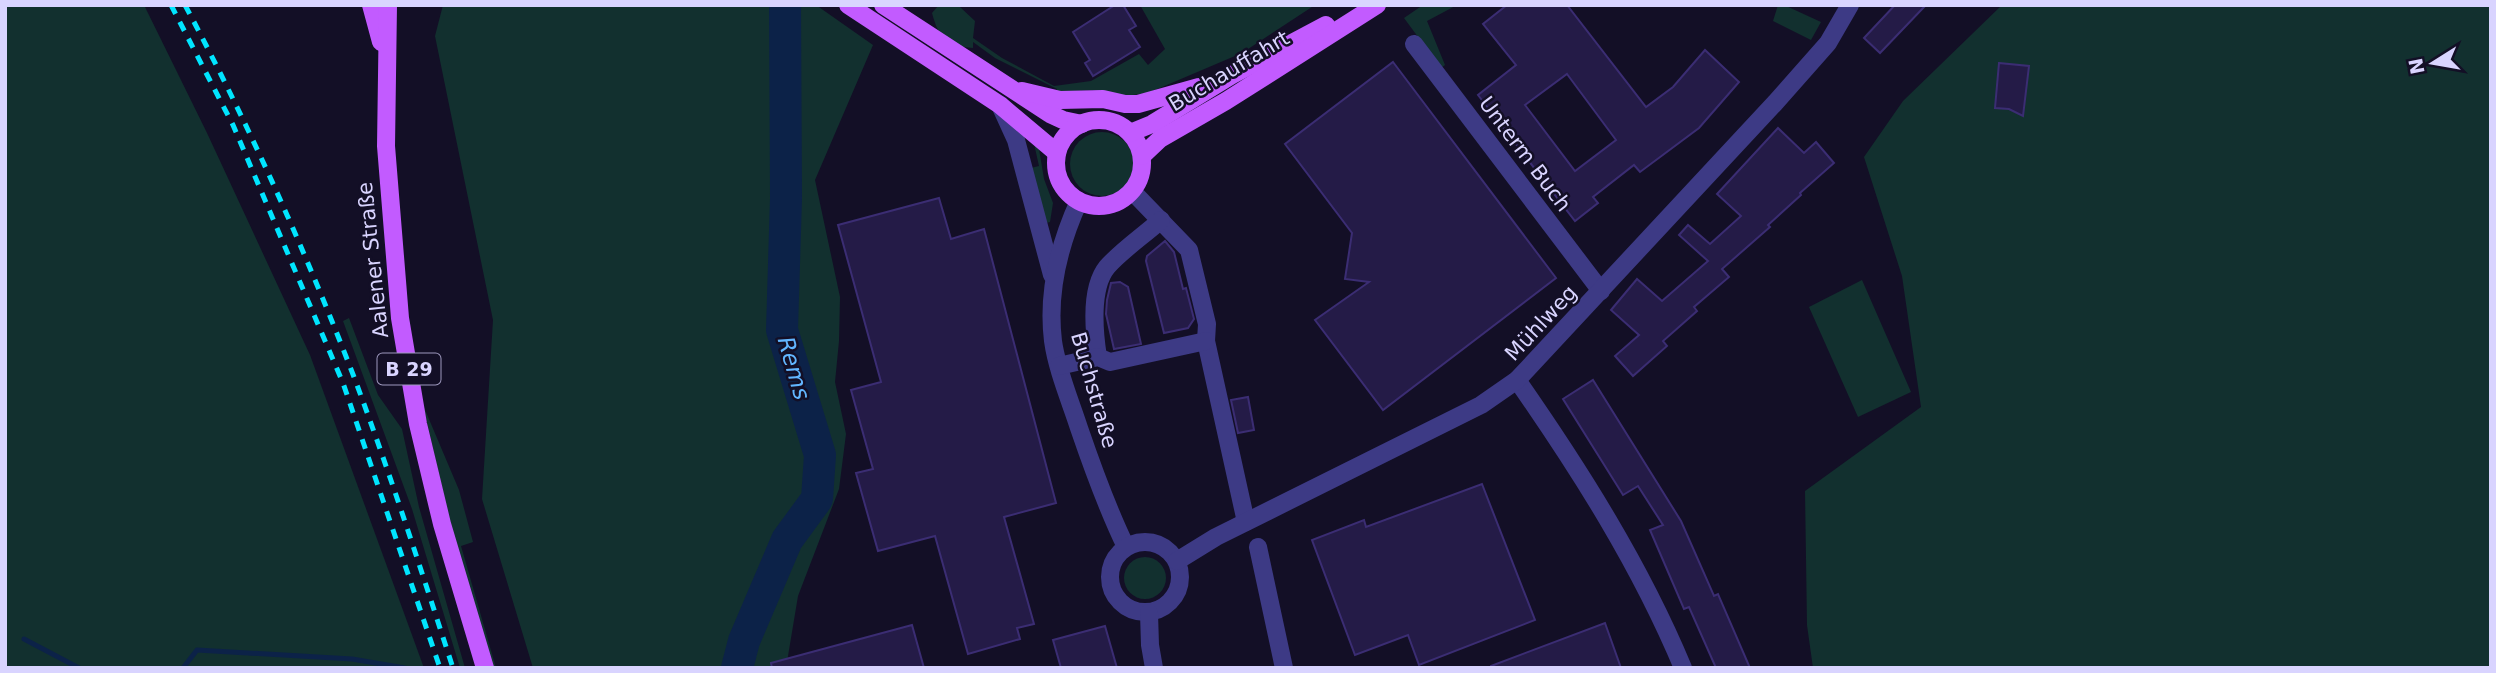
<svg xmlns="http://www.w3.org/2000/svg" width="2496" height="673" font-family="'DejaVu Sans',sans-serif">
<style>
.green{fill:#12302f}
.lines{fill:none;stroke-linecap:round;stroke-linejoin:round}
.stream{stroke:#0c2248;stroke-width:5}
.river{stroke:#0c2248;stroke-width:32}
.building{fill:#241b47;stroke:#3b2d73;stroke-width:2;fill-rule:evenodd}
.minor{stroke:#3d3a85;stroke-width:18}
.major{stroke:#c25bff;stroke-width:18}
.rail{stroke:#00e5ff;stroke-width:5;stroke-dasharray:10 9;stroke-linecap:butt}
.labels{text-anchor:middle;stroke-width:5;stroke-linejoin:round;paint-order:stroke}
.shield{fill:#130f26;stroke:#9e99be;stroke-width:2}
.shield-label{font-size:19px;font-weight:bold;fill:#d9d4ff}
.street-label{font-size:21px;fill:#d9d4ff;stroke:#130f26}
.water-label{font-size:23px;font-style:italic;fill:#62b6ff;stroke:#130f26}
</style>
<rect width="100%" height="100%" fill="#130f26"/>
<g class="green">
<path d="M5,5H144L207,133L310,355L424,668H5Z"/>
<path d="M443,5H816L873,45L815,180L840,297L839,341L835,382L846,434L839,489L798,596L786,668H533L482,499L493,320L435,36Z"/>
<path d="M1140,5H1315L1242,53L1148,93L1125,96L1093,90L1057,92V89L995,58L973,42V48C946,45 939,39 932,13L938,6L960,7L975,21L973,38L1002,58L1054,86L1091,81L1139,54L1148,65L1165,49Z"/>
<path d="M1423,5H1457L1427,21L1445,65L1441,68L1404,18Z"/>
<path d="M1778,5H1784L1821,22L1811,40L1773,21Z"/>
<path d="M2002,5H2491V668H1813L1807,625L1805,491L1921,407L1902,276L1864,157L1903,101Z"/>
<circle cx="1102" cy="164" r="32"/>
<path d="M1033,139L1038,143L1044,179L1053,203L1050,222L1046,223L1031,168L1039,166Z"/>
<path d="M1862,280L1911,392L1858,417L1809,307Z"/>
<path d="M349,318L378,395L402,429L419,507L465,668H460L412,509L343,321Z"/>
<path d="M423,405L459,490L473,542L461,546L496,668H492L450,522Z"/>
<circle cx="1145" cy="578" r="21"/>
</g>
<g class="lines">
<g class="stream">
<path d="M24,639L79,668"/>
<path d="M183,668L197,650L352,659L405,668"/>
</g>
<path class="river" d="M737,668L744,641L787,540L817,499L820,455L782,330L786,198L785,5"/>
</g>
<g class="building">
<path d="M1115,5H1123L1136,26L1129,30L1140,47L1093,76L1085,63L1090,60L1073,32Z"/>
<path d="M1507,5H1567L1646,107L1673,87L1705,50L1739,82L1699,128L1640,172L1634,165L1593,197L1598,203L1575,221L1478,95L1516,65L1483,24ZM1567,74L1616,140L1575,171L1525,105Z"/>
<path d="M1895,5H1926L1880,53L1864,38Z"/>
<path d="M1393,62L1556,278L1383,410L1315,320L1369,282L1345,279L1352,233L1285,144Z"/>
<path d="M1999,63L2029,66L2023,116L2009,109L1995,108Z"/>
<path d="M1778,128L1804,153L1816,142L1834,163L1800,193L1801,195L1768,225L1770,227L1722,269L1729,277L1694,307L1697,311L1663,341L1667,346L1633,376L1615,356L1639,335L1611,310L1637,279L1662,301L1708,261L1679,235L1688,225L1710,244L1741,216L1717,194Z"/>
<path d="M939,198L951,239L984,229L1056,503L1004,517L1034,624L1017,628L1020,639L968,654L935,536L878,551L856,473L873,469L851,390L881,382L838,225Z"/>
<path d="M1165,241L1174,252L1183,289L1186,288L1194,319L1188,328L1164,333L1146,261L1147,256Z"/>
<path d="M1120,282L1128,287L1141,344L1114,349L1106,314L1107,300L1111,283Z"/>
<path d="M1593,380L1681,521L1714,596L1718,594L1750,668H1716L1689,607L1684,609L1650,530L1663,525L1638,486L1623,495L1563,399Z"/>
<path d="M1248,397L1254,430L1238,433L1231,400Z"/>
<path d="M1482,484L1535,620L1419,665L1408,635L1355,655L1312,540L1364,520L1366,527Z"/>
<path d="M1605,623L1621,668H1491V666Z"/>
<path d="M912,625L924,668H772L771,663Z"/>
<path d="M1105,626L1117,668H1061L1053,640Z"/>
</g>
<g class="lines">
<g class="minor">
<path d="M1414,44L1601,291"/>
<path d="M1000,105L1016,140L1052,275"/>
<path d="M1132,191L1189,250L1207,324L1206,341L1246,522"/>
<path d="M1079,201C1059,245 1047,292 1053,341C1057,370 1070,400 1079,428C1093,469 1107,508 1126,547"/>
<path d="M1098,357C1094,332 1090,288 1107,267C1122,250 1143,236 1161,220"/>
<path d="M1059,366L1098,357L1110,362L1206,341"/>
<path d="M1517,380C1581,472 1640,565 1683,668"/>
<circle cx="1145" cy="577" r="35"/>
<path d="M1258,547L1284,668"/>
<path d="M1177,561L1216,537L1481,405L1517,380L1775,103L1828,43L1850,5"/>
<path d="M1149,613L1150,645L1154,668"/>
</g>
<g class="major">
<path d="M371,5L381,42"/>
<path d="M388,5L386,146L400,318L418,424L442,524L485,668"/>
<path d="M848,5L1000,105L1057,153"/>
<path d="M883,5L1050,114L1063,120L1082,124"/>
<path d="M1022,91L1060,100L1103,99L1125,104H1138L1199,87"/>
<circle cx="1099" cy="163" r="43"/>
<path d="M1130,133L1152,124L1232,75L1326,25"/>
<path d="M1142,156L1160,139L1226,101L1377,5"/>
</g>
<g class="rail">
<path d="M171,5L233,125L343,383L440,668"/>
<path d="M185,5C249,125 305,250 354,377C390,473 421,570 453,668"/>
</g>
</g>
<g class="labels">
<rect class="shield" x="377.5" y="353.5" width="63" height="31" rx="5"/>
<g class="shield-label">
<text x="409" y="376">B 29</text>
</g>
<g class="street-label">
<text transform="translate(1229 71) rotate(-31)" y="7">Buchauffahrt</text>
<text transform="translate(1525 154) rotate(53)" y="7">Unterm Buch</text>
<text transform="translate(373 260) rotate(-96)" y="7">Aalener Straße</text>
<text transform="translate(1541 323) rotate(-47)" y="7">Mühlweg</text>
<text transform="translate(1094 390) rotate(74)" y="7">Buchstraße</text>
</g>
<g class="water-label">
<text transform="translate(794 368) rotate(74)" y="8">Rems</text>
</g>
</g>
<rect width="2496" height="673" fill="none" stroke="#d9d4ff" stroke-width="14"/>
<g transform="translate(2433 63) rotate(259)" stroke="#130f26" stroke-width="5" paint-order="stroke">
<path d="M0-5L12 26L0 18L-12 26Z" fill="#d9d4ff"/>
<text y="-10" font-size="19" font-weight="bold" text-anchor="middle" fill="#d9d4ff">N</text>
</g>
</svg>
